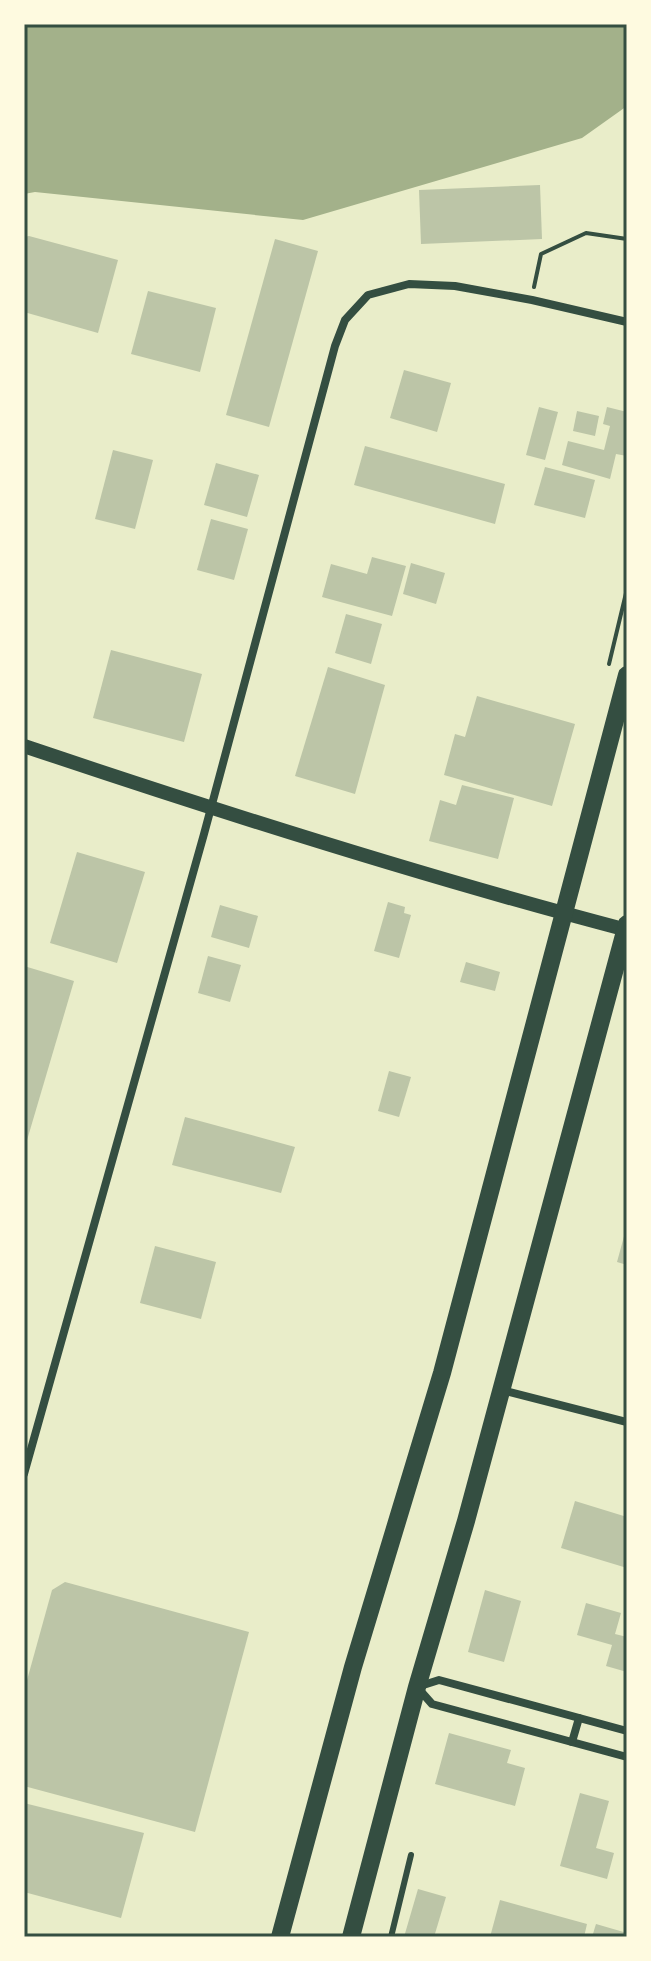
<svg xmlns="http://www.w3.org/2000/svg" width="651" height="1961" font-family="'Times New Roman',serif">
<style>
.water{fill:#a3b18a}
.building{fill:#bcc5a7}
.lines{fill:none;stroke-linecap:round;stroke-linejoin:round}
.path{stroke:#344e41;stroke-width:4}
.service{stroke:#344e41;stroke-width:6}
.minor{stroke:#344e41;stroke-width:8}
.tertiary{stroke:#344e41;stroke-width:14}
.primary{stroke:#344e41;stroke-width:18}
.neatline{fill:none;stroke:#344e41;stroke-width:3}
</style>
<rect width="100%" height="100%" fill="#e9edc9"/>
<path class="water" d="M24,24H627V106L582,138L303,220L35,192L24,194Z"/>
<g class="building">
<path d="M540,185L542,239L421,244L419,190Z"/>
<path d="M29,236L118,260L98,333L24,312V237Z"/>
<path d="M275,239L318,251L269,427L226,415Z"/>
<path d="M148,291L216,308L200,372L131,354Z"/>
<path d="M404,370L451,383L437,432L390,418Z"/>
<path d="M539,407L558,412L545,460L526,455Z"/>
<path d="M607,407L627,412V456L616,454L610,479L562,465L568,441L604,450L610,426L603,424Z"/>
<path d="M577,411L599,416L595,436L573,431Z"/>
<path d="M365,446L505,484L495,524L354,485Z"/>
<path d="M113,450L153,460L135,529L95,519Z"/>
<path d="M216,463L259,475L247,517L204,505Z"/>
<path d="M545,467L595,480L585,518L534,505Z"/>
<path d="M211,519L248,529L234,580L197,570Z"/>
<path d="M372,557L406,566L392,616L322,597L331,564L367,574Z"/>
<path d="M411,563L445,573L436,604L403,594Z"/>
<path d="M346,614L382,624L371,664L335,653Z"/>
<path d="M111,650L202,674L184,742L93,718Z"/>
<path d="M328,667L385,685L355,794L295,776Z"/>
<path d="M477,696L575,724L552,806L444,775L455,734L465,737Z"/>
<path d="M462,785L514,798L498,859L429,841L440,800L456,805Z"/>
<path d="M77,852L145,872L117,963L50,943Z"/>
<path d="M388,902L405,907L404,913L411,915L399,958L374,951Z"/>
<path d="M220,905L258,916L249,948L211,937Z"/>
<path d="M208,956L241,965L230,1002L198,993Z"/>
<path d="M466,962L500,972L495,991L460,982Z"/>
<path d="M24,966L74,981L25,1147H24Z"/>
<path d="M389,1071L411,1077L399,1117L378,1111Z"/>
<path d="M185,1117L295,1147L281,1193L172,1165Z"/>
<path d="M626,1229H627V1265L617,1262Z"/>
<path d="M155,1246L216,1262L201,1319L140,1303Z"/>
<path d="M575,1501L627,1517V1568L561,1548Z"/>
<path d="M65,1582L249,1632L195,1832L24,1786V1691L52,1590Z"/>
<path d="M485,1590L521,1601L504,1662L468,1652Z"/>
<path d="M586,1603L621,1613L615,1634L627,1637V1672L606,1666L612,1645L577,1635Z"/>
<path d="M449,1733L511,1750L507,1763L525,1768L515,1806L435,1784Z"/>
<path d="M580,1793L609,1801L596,1848L614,1853L607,1879L560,1866Z"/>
<path d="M24,1803L144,1833L121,1918L24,1892Z"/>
<path d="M418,1889L446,1897L434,1937H404Z"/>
<path d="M500,1900L587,1924L584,1937H490Z"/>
<path d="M596,1924L627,1933V1937H592Z"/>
</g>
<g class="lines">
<g class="path">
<path d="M534,287L541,254L586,233L627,239"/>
<path d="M609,664L627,589"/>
</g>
<path class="service" d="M391,1937L411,1855"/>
<g class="minor">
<path d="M502,1390L627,1422"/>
<path d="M24,1474L204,834L335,346L345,320L368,295L409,284L455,286L532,300L627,322"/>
<path d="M627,1731L439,1680L417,1687L432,1704L627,1757"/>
<path d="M572,1742L579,1718"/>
</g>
<path class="tertiary" d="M24,746C223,813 424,877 627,930"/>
<g class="primary">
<path d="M280,1937L353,1667L442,1373L627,675"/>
<path d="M351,1937L417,1687L466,1521L627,924"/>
</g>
</g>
<rect width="651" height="1961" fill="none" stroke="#fefae0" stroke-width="52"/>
<rect x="26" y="26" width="599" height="1909" class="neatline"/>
</svg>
